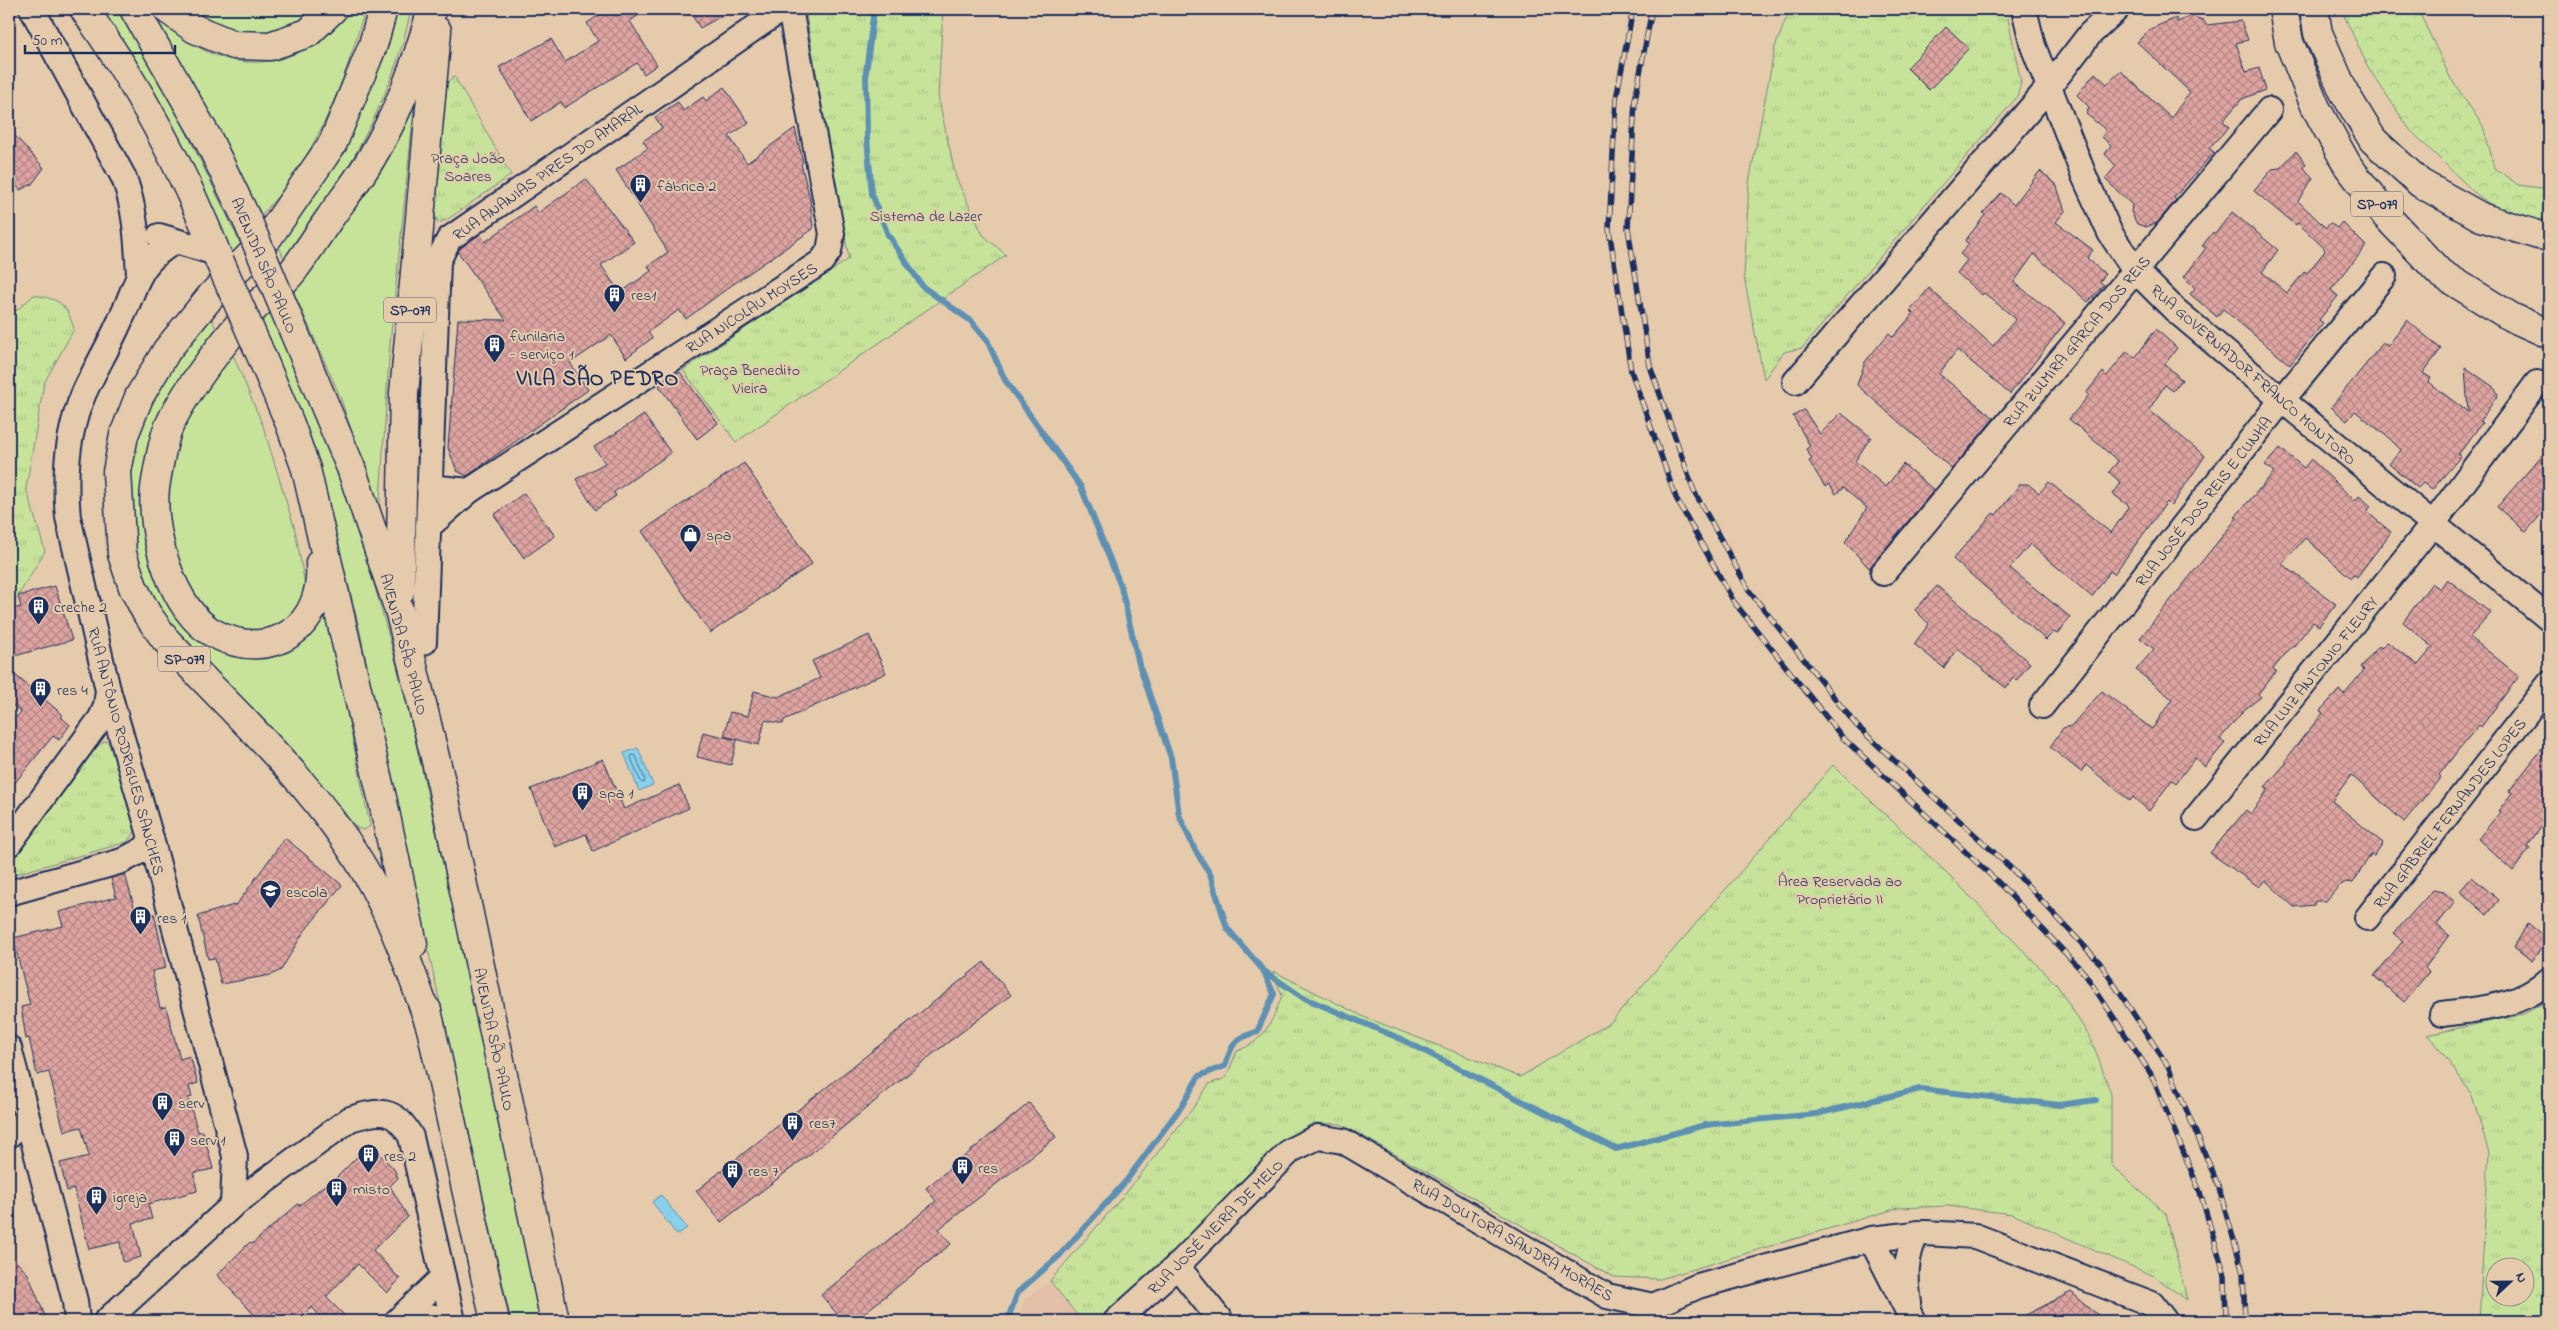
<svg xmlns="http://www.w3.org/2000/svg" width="2558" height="1330" font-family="'Indie Flower',sans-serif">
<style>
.built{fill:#e3bfa8}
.grass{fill:#c7e39a;stroke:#71897c}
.forest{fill:url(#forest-crowns);stroke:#71897c}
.park{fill:url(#park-tufts);stroke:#71897c;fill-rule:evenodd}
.water{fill:#89d0ea;stroke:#5d90b2}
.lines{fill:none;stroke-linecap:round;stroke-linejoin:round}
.shore{stroke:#476f96;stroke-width:1}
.stream{stroke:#5d90b2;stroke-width:6}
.building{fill:url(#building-cross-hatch);stroke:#1b2f5e}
.street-casing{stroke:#1b2f5e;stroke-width:28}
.primary-casing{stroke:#1b2f5e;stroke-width:31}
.street{stroke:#e5cbac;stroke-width:24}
.primary{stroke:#e5cbac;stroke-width:28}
.rail-casing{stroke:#1b2f5e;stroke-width:5.5}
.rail{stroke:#e5cbac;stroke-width:4;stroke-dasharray:11;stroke-linecap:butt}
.primary-bridge-casing{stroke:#1b2f5e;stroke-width:31;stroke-linecap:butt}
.primary-bridge{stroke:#e5cbac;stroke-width:28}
.labels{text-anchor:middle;stroke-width:4;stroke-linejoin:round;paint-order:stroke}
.shield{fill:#e5cbac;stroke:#585e75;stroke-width:1}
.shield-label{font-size:15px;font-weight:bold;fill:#1b2f5e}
.park-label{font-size:16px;fill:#2c4164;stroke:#e5cbac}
.street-label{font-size:16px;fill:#1b2f5e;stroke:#e5cbac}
.poi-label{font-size:16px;fill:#1b2f5e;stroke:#e5cbac;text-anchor:start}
.district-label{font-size:21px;font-weight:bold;letter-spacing:1px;fill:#1b2f5e;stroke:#e5cbac}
</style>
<defs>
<pattern id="forest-crowns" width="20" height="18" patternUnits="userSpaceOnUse" patternTransform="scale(1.25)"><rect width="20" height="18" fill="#c7e39a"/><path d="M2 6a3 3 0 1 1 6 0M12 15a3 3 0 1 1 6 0" fill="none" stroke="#aac387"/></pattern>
<pattern id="park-tufts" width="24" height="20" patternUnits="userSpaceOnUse" patternTransform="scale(1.25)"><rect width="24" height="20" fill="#c7e39a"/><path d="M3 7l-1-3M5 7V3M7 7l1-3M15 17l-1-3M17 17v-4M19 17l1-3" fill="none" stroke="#aac387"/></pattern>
<pattern id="building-cross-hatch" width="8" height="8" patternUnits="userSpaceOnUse" patternTransform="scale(1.25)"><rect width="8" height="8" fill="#dea4a0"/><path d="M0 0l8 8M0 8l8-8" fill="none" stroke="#b38686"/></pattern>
</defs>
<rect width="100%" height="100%" fill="#e5cbac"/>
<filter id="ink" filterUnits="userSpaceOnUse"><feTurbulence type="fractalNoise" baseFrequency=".02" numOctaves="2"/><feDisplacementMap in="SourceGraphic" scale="10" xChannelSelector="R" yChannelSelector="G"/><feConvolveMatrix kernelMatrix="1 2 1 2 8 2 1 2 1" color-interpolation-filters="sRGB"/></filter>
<g filter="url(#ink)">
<path class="built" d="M1049,1282L1081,1321H1017L1025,1299Z"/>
<g class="grass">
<path d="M99,9H119L184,127L244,251L233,265Z"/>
<path d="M149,9C169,25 190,46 215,55C265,74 320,54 345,9H365C345,82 314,164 258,218Z"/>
<path d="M198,9H311C287,42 220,43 198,9Z"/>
<path d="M391,9H411C392,104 340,185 286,263L277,242Z"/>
<path d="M418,69L390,343L379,516L340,396L290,284Z"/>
<path d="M271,310L339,471L377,594L405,695L479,1022L541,1321H511L392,788L359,627L330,512L259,320Z"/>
<path d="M209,311L217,332L146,521L220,650L327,612L370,826L364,830L357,828L290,752L184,643L158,610L147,588L129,532L131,456L155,387Z"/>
<path d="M230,356L234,357L263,426L295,530L305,585L301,602L287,620L275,630L255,635L210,622L183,584L164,525L172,441L198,397Z"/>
</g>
<path class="forest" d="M2341,9H2414L2421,16L2451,79L2483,126L2495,168L2518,185L2549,189V223L2505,215L2475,193L2410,130L2368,67Z"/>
<g class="park">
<path d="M805,9H943L938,96L956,178L983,235L1006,255L736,442L683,370L849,259Z"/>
<path d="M1790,9H2006L2021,83L2017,97L1802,348L1784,352L1764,379L1744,277L1749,183L1775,47Z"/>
<path d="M454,76L511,175L448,219L438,223L433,210L440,90Z"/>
<path d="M34,295C60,300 66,302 74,329L44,383L26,488L45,551L9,611V317Z"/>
<path d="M105,741L111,743L136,830L127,842L9,876V865L97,747Z"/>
<path d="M1833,765L1949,875L2057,985L2092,1041L2111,1094V1165L2166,1214L2187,1300L2154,1276L2012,1214L1948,1206L1898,1208L1660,1279L1614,1277L1341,1124L1313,1123L1280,1143L1174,1253L1101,1321H1082L1050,1281L1130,1188L1193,1108L1209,1084L1226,1078L1237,1051C1266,1040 1271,1023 1282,996L1273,971L1364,1017L1520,1077L1611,1022Z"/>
<path d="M2549,1000V1321H2479L2489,1153L2472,1095L2434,1041L2427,1035L2524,1014ZM2496,1268H2526V1298H2496Z"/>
</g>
<g class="water">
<path d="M638,748L653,785L639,791L624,753Z"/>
<path d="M661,1195L687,1228L677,1235L652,1202Z"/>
</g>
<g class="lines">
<path class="shore" d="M633,755L636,756L645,780L644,783L641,782L631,758Z"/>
<g class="stream">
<path d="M874,9L866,72L867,138L872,194L888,235L923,287L971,321L987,340L1005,380L1081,487L1121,587L1139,664L1171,758L1179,815L1195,850L1210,874L1227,928L1263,970L1274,994L1257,1032C1233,1039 1232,1044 1225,1066L1199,1076L1181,1107L1126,1181L1059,1256L1018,1292L1007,1321"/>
<path d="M1264,971L1302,997L1401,1039L1616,1149L1705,1125L1816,1114L1920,1089L2059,1105L2096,1100"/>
</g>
</g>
<g class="building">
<path d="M609,9H648L630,21L657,65L644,74L637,63L564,108L561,102L531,121L499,67L551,39L565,62L598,41L587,23Z"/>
<path d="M688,9H734L700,28Z"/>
<path d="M2191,16L2203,20L2207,25L2241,21L2248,40L2236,43L2246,72L2259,68L2266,90L2242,99L2223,121L2229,127L2209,148L2214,152L2174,198L2176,200L2157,223L2146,227L2137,224L2131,212L2132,205L2105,179L2116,166L2105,154L2111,145L2102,137L2106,130L2086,114L2089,107L2077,95L2095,73L2107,84L2121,71L2171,118L2190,92L2137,42L2150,29L2176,18L2177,22Z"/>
<path d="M1946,27L1969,48L1929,90L1907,68Z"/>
<path d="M724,87L749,123L729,136L747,163L795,128L803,162L801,164L810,199L813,229L732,285L686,319L679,310L648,332L652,338L626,358L611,335L570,363L588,390L467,476L457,471L448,448L458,319L506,320L458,252L459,249L480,234L485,242L534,206L538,213L586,179L634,242L601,265L620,293L651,271L648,266L668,252L616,170L648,148L643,141L662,128L655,117L678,102L683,111L703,97L706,101Z"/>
<path d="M9,129L44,168L32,184L20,190L9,176Z"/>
<path d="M2296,151L2306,164L2303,167L2313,178L2298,201L2326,228L2330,223L2337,228L2342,222L2366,246L2331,290L2338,296L2319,320L2323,323L2290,365L2223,309L2217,317L2190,294L2195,288L2184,277L2206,248L2202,246L2213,232L2215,234L2232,212L2278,250L2262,272L2287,293L2305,271L2307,273L2325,251L2324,248L2298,223L2296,225L2289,220L2254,191L2272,169L2280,168Z"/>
<path d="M2040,171L2056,184L2065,211L2056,222L2093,250L2087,258L2105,274L2100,282L2104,285L2088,302L2034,254L2014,282L2065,323L2010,394L1957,350L1939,374L1994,418L1952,469L1857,385L1865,362L1889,333L1893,337L1913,314L1910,311L1929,288L1993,346L2016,319L1984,293L1982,295L1957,273L1967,260L1960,254L1969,244L1965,241L1985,215L1983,213L2001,193L2014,205Z"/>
<path d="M2407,320L2441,349L2423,373L2431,378L2428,382L2468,412L2465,367L2495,388L2498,395L2480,421L2482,423L2458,455L2461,456L2432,490L2423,483L2418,488L2389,464L2401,450L2390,439L2355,411L2347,421L2331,407L2383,343L2388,346Z"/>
<path d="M2156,329L2177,348L2165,364L2182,380L2173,391L2165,385L2149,410L2205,456L2171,506L2167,502L2114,574L2110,571L2092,597L2030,544L2010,568L2070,617L2058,634L2053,632L2046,640L1953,559L1993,513L1996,515L2020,484H2028L2039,493L2049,482L2111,533L2129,506L2113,494L2121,483L2109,472L2118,461L2069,419L2089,395L2086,393L2103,372L2107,376L2127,351L2135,358Z"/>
<path d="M680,372L718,423L697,439L659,386Z"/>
<path d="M1804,410L1820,434L1841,413L1871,437L1855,461L1886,487L1903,464L1934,490L1869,568L1845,542L1867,508L1843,488L1836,494L1829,484L1825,487L1809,461L1812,459L1806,449L1810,446L1793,416Z"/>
<path d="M644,415L671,453L614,492L616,496L595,510L576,479L605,463L594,447Z"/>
<path d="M2549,447V505L2526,532L2497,507Z"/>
<path d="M2280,448L2304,468L2311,459L2355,501L2359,496L2371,506L2367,512L2391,532L2357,577L2353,574L2351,578L2305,538L2282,564L2336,604L2319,626L2313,622L2294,646L2293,645L2273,669L2276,671L2258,694L2261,697L2245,709L2220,739L2225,743L2205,767L2195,758L2176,783L2172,780L2149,811L2133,797L2130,801L2086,765L2081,772L2050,747L2063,728L2071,726L2102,691L2152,729L2172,699L2136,670L2154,649L2140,638L2237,518L2235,517L2274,472L2265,465Z"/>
<path d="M744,463L812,564L710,633L642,531Z"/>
<path d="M524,493L555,536L524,558L494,515Z"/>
<path d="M2447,579L2491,613L2470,637L2519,676L2481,727L2479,725L2459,749L2439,775L2441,777L2404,822L2351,775L2332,801L2383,843L2374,856L2371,854L2353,883L2346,882L2339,886L2326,901H2315L2314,905L2294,907L2265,880L2259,887L2210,853L2246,810L2251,814L2268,789L2265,787L2287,762L2285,761L2303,737L2323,713L2320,711L2339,690L2344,694L2364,670L2361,667L2379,646L2381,648L2387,642L2418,665L2433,647L2403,622L2432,583L2440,589Z"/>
<path d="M55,586L72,640L11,657L9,610L21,607L18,596Z"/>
<path d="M1937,586L2030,663L2016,681L2013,678L2006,688L1958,649L1944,668L1914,644L1929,624L1915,610Z"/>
<path d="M869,635L886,673L784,720L783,724L765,720L759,745L724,736L730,712L748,716L754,691L778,697L820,678L812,661Z"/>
<path d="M15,675L62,714V718L70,725L59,740L53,736L9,790V725L21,712L9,702V684Z"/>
<path d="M703,732L737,740L731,765L697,757Z"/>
<path d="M2549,740V817L2527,846L2530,848L2513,871L2478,839L2500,812L2498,811L2512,793L2509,791Z"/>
<path d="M603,759L624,809L679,785L689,808L593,851L586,834L555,847L531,789Z"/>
<path d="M285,838L342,885L303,933L281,970L271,975L221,984L215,958L208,959L198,916L237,904Z"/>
<path d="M125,874L137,917L154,913L166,968L152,971L160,1008L166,1007L180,1059L190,1056L193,1066L198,1083L189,1086L192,1097L188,1098L198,1132L203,1131L213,1169L194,1173L197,1191L148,1204L152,1219L133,1223L141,1257L123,1262L120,1242L89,1249L74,1189L67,1191L60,1163L89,1156L81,1127L64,1131L49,1072L37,1075L29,1038L26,1039L21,1007L30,1005L13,938L63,926L59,912L116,897L111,878Z"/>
<path d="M2472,877L2499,900L2487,915L2460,891Z"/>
<path d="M2433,890L2444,892L2455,902L2437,925L2449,935L2425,968L2429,972L2404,1002L2374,976L2403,941L2394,933Z"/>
<path d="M2528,923L2548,940L2532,961L2514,947Z"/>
<path d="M984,962L1011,995L934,1053L814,1151L721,1222L696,1191Z"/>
<path d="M1029,1103L1056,1137L939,1229L951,1244L854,1321H843L821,1295L936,1201L926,1188Z"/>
<path d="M370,1144L394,1169L398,1178L390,1186L408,1217L373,1250L400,1279L387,1293L358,1264L326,1297L350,1321H324L312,1307L296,1321H283L275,1311L264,1321H260L217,1275L250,1242L252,1244L298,1204L299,1206L327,1183L329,1185Z"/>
<path d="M9,1254L28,1274L47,1321H9Z"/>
<path d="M2071,1292L2105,1321H2014Z"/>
</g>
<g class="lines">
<defs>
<g id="street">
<path d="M32,9L124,178C136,211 137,241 139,276"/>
<path d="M2024,9L2033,46L2085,178L2110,233L2135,270L2174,309L2282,400L2549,619"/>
<path d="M159,236L216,253"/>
<path d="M174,242C135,265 138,284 120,321C109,346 95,369 84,393C67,432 64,476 68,517L108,690L151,838L235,1156L233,1205"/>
<path d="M1795,382L2049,87L2090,34L2117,9"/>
<path d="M469,491L821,262L829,251L832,234L790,9"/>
<path d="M428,527L469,491L429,487"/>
<path d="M1883,573L2269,110"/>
<path d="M424,642L438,261L449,239L782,9"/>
<path d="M2042,706L2282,400L2384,276"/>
<path d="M2196,818L2433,524L2537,383"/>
<path d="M9,844L101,718L106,706L108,690"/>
<path d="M9,893L122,861L146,848L151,838"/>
<path d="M2367,918L2549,684"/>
<path d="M2442,1014C2481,1009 2520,1007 2549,980"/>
<path d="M9,1048L75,1301L77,1321"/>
<path d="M9,1135L26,1119"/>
<path d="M1871,1239L1913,1321"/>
<path d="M1177,1266L1221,1321"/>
<path d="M1909,1303C1905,1277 1905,1257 1917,1233"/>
<path d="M106,1321L233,1205L350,1119C379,1110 395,1107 411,1137L453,1321"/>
<path d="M397,1321L443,1277"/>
<path d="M403,1321C415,1315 431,1313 443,1321"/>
<path d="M1116,1321L1177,1266L1291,1150L1318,1137L1343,1141L1607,1296L1653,1306L1698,1286L1742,1274L1871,1239L1925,1233L1975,1236L2152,1304L2165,1321"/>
</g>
<g id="primary">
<path d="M84,9C139,86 185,174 220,262"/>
<path d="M134,9L208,139L248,222"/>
<path d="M167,9L195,29L234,45L270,46L308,33L333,9"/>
<path d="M383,9L373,45L333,143L269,236L211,296L167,350L139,397L124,435L117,472L122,554L133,587L147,614L165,639C234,713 314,783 365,871C394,920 412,974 431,1028"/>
<path d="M2283,9L2289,42L2316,108L2348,166L2387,217L2440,273L2511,317L2549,334"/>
<path d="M2314,9L2318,33L2344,92L2373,140L2420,183L2481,217L2538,235L2549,236"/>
<path d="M294,332L351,468L400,613L442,786L555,1321"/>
<path d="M257,346L290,424L306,469L383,802L413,944"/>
<path d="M320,563C325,625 273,664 215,634C173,613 150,532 155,488C158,469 161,449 167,431C180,397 228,335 254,308C267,295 282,285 293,271C306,254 317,236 329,219C343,199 359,179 372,157C399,112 418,59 432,9"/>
<path d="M400,591L404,393L437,31"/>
<path d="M427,1010L495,1321"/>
</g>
</defs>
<use href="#street" class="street-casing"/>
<use href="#primary" class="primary-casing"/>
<use href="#street" class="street"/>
<use href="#primary" class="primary"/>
<defs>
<g id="rail">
<path d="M1633,9L1616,99L1609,229L1631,371L1676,498L1734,602L1843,738L1999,883L2085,974L2151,1074L2200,1192L2225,1276L2226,1321"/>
<path d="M1652,9L1635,100L1628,228L1650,366L1694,491L1750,592L1857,726L2013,870L2100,963L2168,1066L2218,1185L2243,1272L2245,1321"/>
</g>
</defs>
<use href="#rail" class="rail-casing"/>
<use href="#rail" class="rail"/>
<defs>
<g id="primary-bridge">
<path d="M248,222L294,332"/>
<path d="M220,262L257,346"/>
</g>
</defs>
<use href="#primary-bridge" class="primary-bridge-casing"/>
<use href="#primary-bridge" class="primary-bridge"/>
</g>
</g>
<defs>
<symbol id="building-pin" viewBox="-11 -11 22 30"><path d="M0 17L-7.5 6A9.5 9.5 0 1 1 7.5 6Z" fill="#1b2f5e" stroke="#e5cbac"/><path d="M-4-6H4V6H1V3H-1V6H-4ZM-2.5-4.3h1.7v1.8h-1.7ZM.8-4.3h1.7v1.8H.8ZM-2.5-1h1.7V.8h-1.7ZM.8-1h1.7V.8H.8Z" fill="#fff"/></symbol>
<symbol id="shop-pin" viewBox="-11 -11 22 30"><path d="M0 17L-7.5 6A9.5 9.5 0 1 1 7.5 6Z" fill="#1b2f5e" stroke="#e5cbac"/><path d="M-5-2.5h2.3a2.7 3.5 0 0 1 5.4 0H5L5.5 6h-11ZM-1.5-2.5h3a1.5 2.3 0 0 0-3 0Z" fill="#fff"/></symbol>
<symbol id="school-pin" viewBox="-11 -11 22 30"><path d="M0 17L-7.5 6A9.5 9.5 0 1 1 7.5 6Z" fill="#1b2f5e" stroke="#e5cbac"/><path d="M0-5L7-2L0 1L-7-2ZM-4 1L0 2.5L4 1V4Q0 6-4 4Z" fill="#fff"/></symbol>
</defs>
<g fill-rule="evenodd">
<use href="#building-pin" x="628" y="172" width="25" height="34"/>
<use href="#building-pin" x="602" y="282" width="25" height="34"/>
<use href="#building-pin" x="482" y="332" width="25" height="34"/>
<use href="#shop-pin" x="678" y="522" width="25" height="34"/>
<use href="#building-pin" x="26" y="594" width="25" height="34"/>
<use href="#building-pin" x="28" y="676" width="25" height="34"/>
<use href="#building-pin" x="570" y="780" width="25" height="34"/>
<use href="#school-pin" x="258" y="878" width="25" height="34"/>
<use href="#building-pin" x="128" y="904" width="25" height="34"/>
<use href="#building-pin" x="150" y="1090" width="25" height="34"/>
<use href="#building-pin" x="780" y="1110" width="25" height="34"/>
<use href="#building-pin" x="162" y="1126" width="25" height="34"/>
<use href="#building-pin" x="356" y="1142" width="25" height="34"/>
<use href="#building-pin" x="950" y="1154" width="25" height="34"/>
<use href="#building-pin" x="720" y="1158" width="25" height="34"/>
<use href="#building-pin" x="324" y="1176" width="25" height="34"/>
<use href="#building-pin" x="84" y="1184" width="25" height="34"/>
</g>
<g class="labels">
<g class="shield">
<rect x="2351" y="191.5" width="52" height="25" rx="4"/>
<rect x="384" y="297.5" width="52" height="25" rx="4"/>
<rect x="158" y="646.5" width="52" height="25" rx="4"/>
</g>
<g class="shield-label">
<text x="2377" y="209">SP-079</text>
<text x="410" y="315">SP-079</text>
<text x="184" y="664">SP-079</text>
</g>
<g class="park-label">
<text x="468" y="163">Praça João<tspan x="468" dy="18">Soares</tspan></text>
<text x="926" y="221">Sistema de Lazer</text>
<text x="750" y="375">Praça Benedito<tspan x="750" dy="18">Vieira</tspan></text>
<text x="1840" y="886">Área Reservada ao<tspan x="1840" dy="18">Proprietário II</tspan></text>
</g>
<g class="street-label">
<text transform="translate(547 171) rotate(-35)" y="6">RUA ANANIAS PIRES DO AMARAL</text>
<text transform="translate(265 265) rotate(67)" y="6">AVENIDA SÃO PAULO</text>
<text transform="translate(751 307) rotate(-33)" y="6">RUA NICOLAU MOYSES</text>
<text transform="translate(2076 341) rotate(-50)" y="6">RUA ZULMIRA GARCIA DOS REIS</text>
<text transform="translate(2254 374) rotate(41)" y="6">RUA GOVERNADOR FRANCO MONTORO</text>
<text transform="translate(2203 501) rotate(-52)" y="6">RUA JOSÉ DOS REIS E CUNHA</text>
<text transform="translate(405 644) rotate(75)" y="6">AVENIDA SÃO PAULO</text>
<text transform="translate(2315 671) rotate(-51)" y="6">RUA LUIZ ANTONIO FLEURY</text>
<text transform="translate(127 751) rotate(75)" y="6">RUA ANTÔNIO RODRIGUES SANCHES</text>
<text transform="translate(2449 813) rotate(-52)" y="6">RUA GABRIEL FERNANDES LOPES</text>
<text transform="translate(495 1039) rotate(78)" y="6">AVENIDA SÃO PAULO</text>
<text transform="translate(1215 1226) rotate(-45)" y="6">RUA JOSÉ VIEIRA DE MELO</text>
<text transform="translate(1513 1239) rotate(30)" y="6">RUA DOUTORA SANDRA MORAES</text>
</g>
<g class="poi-label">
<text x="657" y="191">fábrica 2</text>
<text x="631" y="300">res1</text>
<text x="510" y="341">funilaria<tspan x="510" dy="18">- serviço 1</tspan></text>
<text x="706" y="540">spa</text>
<text x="54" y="612">creche 2</text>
<text x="57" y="695">res 4</text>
<text x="599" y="798">spa 1</text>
<text x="286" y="897">escola</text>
<text x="157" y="923">res 1</text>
<text x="178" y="1108">serv</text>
<text x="809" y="1128">res7</text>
<text x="190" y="1145">serv 1</text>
<text x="384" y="1161">res 2</text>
<text x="978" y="1173">res</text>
<text x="748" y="1176">res 7</text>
<text x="353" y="1194">misto</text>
<text x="113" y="1202">igreja</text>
</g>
<g class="district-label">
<text x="598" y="385">VILA SÃO PEDRO</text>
</g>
</g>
<rect width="2558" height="1330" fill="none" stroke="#e5cbac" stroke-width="30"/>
<rect x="15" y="15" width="2528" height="1300" fill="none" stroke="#1b2f5e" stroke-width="2" filter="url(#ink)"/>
<g transform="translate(2510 1282) rotate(68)"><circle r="24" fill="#e5cbac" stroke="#948d8d"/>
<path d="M0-4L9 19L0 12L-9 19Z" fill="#1b2f5e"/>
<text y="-8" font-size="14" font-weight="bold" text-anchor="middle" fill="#1b2f5e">N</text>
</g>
<path d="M25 45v8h150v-8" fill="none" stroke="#1b2f5e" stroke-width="2.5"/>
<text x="32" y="45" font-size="15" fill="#1b2f5e" stroke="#e5cbac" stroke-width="4" paint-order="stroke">50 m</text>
</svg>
